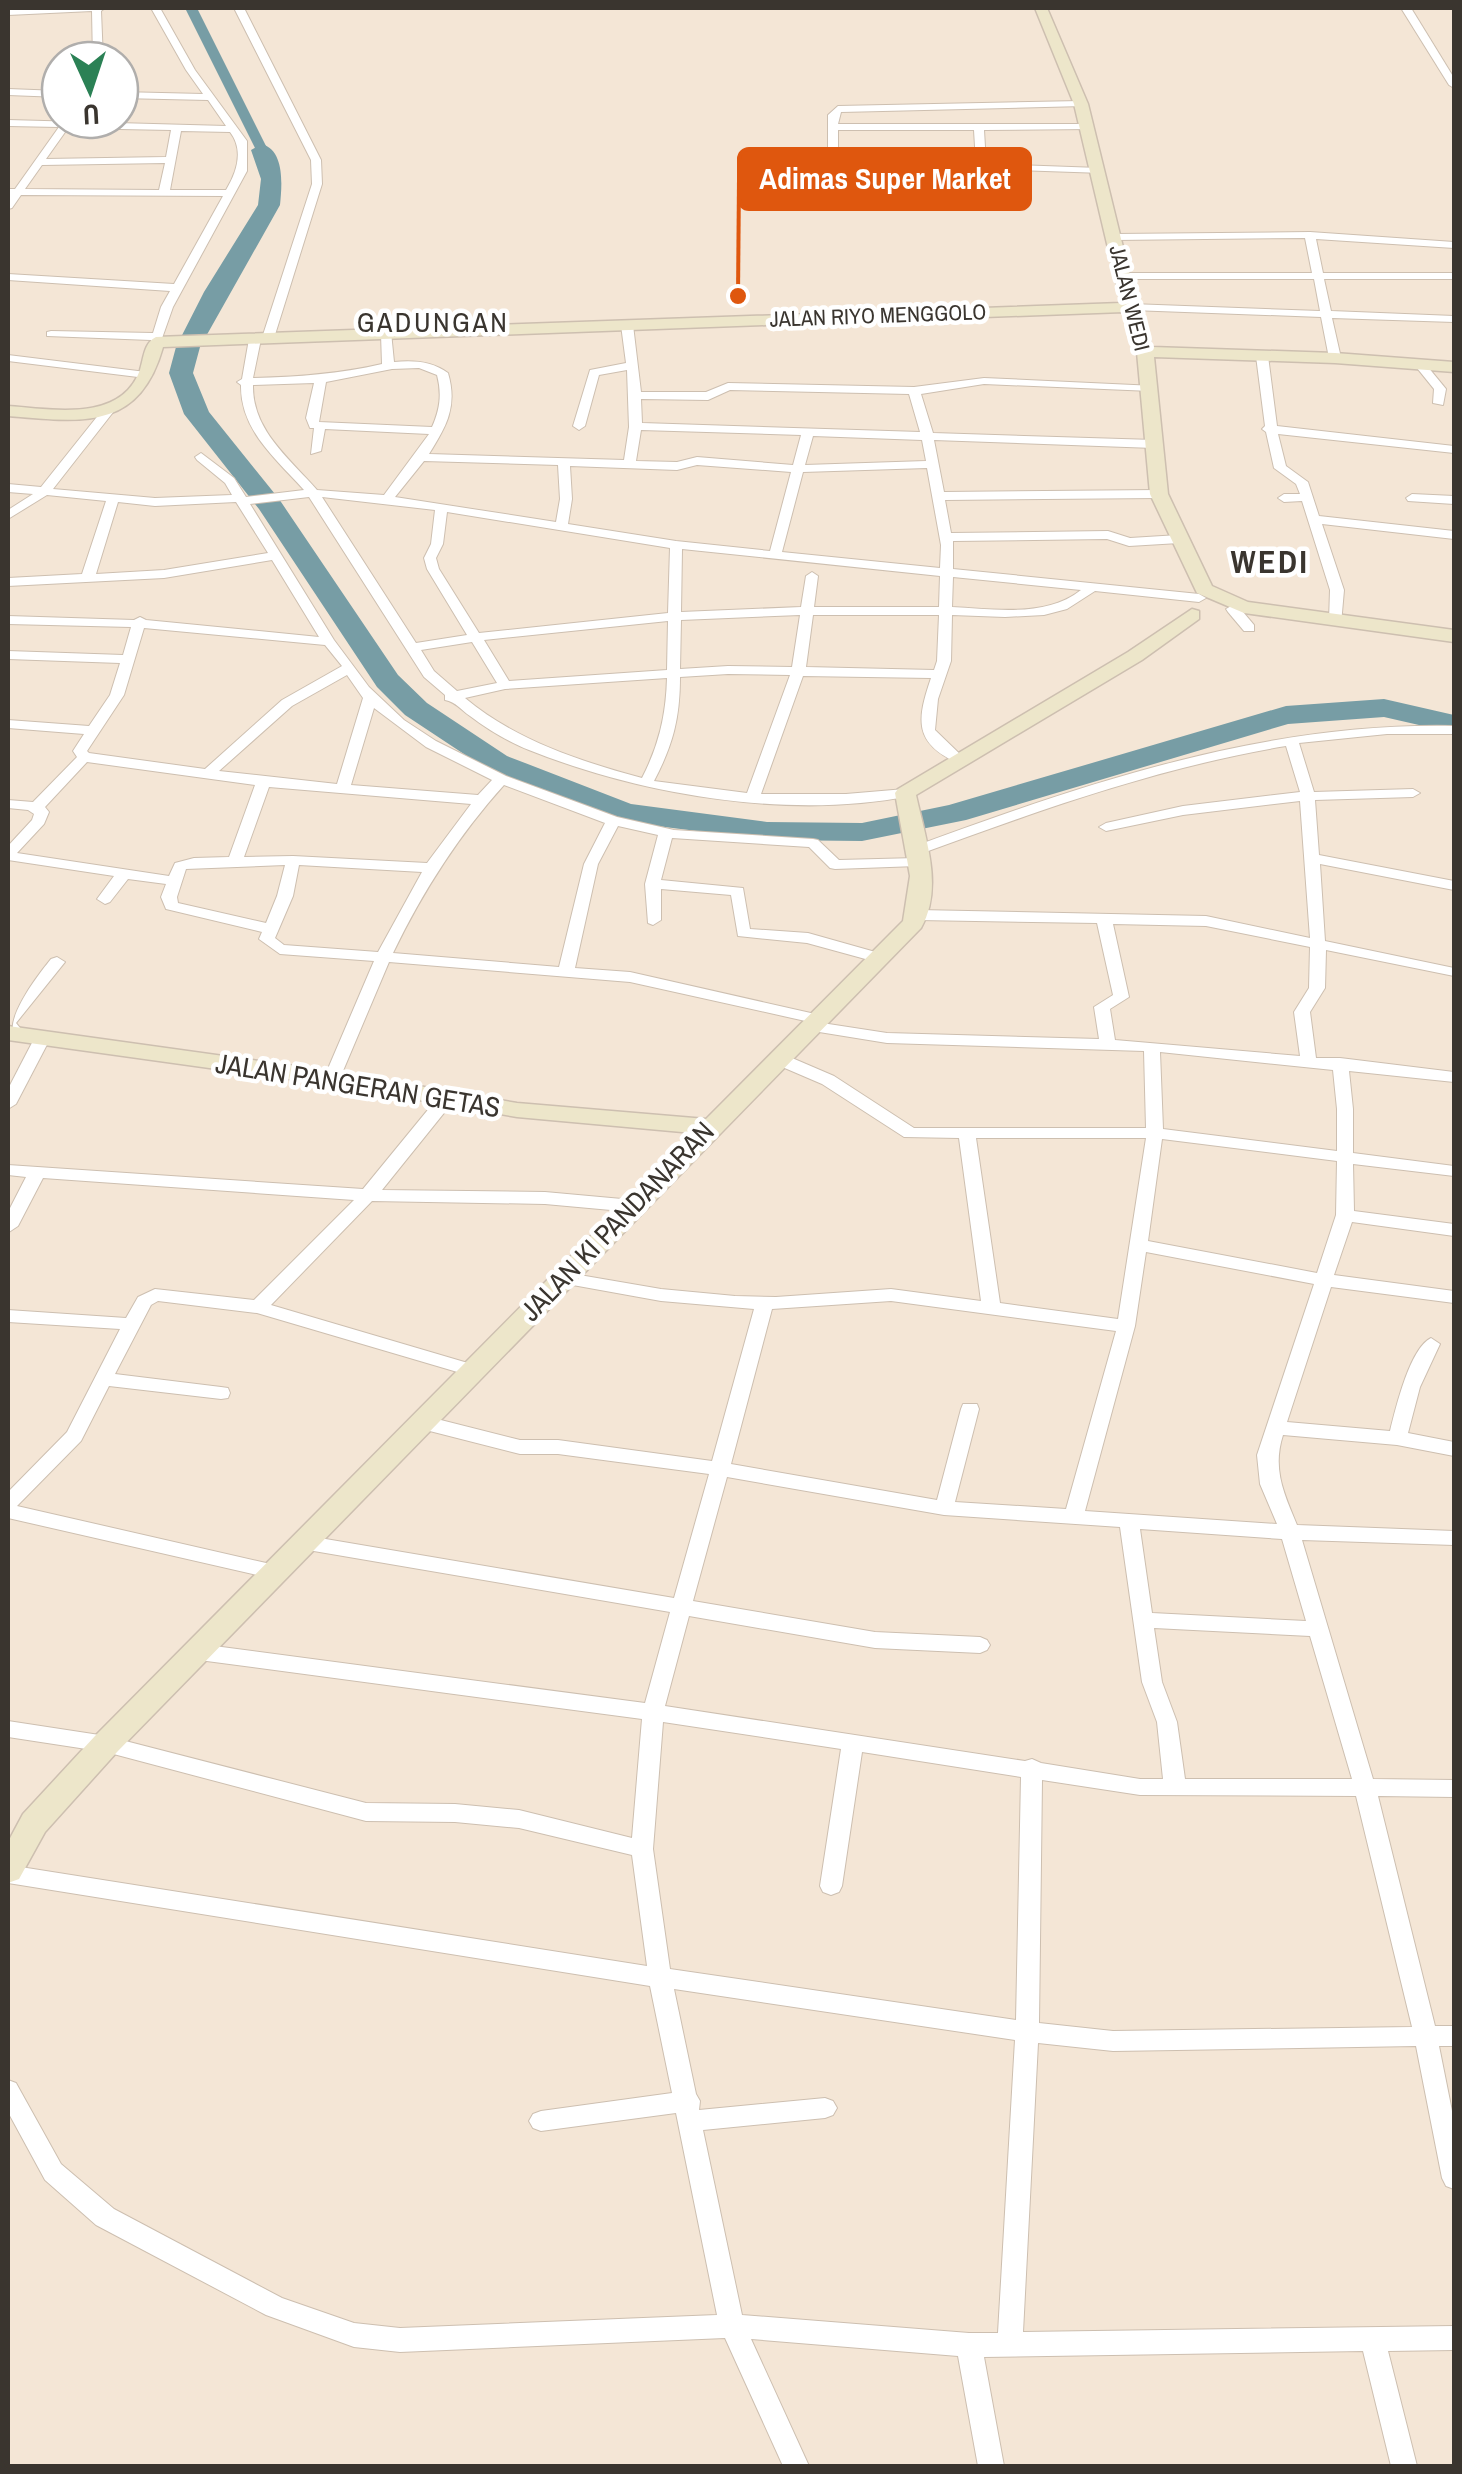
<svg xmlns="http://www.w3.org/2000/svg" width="1462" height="2474" font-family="'Archivo Narrow',sans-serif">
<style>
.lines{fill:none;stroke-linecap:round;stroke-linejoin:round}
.canal{fill:#779da5;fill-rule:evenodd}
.river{fill:#779da5;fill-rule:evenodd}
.street-casing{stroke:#cdbfb0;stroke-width:2}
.secondary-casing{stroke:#cdbfb0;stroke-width:3}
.street{fill:#fff;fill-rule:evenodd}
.secondary{fill:#ede6ca;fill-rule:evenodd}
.labels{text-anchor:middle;stroke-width:9;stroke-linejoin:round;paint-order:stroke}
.far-street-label{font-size:22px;fill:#3a352f;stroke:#fff}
.far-quarter-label{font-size:28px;letter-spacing:2.5px;fill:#3a352f;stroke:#fff}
.street-label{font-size:28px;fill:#3a352f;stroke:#fff}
.far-district-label{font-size:32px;font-weight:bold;letter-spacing:2.5px;fill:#3a352f;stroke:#fff}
.leader{fill:none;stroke:#df570e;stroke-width:4}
.callout-dot{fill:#df570e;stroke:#fff;stroke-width:4}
.callout{fill:#df570e;stroke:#df570e;stroke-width:4}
.callout-label{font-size:30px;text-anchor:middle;font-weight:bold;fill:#fff}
</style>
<rect width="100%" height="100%" fill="#f4e6d6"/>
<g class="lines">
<path class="canal" d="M185,8H197L268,150L267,153L256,150Z"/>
<path class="river" d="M262,144C285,151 282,185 280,205L200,347L193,373L209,412L279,499L398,675L427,703L507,756L631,804L767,822L862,823L949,805L1286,706L1384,699L1454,715V733L1384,717L1288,724L966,820L862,841L767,840L625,822L485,768L405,715L377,687L259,509L184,414L169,373L176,347L204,292L258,205L261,179L251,150Z"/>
<defs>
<g id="street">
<path d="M105,8L101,11L103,60H93L92,11L8,15V9Z"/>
<path d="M151,8H160L195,70L247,141V171L173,307L160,344H152L151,340L47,336V332L51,331L153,333L161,307L170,291L8,280V274L174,284L223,196L21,195L12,208L8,209L10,195H8V189H15L59,127L8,126V120L226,126L208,100L120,98V92L203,94L186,70ZM68,128L171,130L166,157L46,159ZM181,131L230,132C244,150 237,172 226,190H170ZM165,163L159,190L25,189L42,165Z"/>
<path d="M234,8H244L321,160L322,184L274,338L268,341L262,338L312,184L311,160Z"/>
<path d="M1401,8H1411L1454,78V88L1449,85Z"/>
<path d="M8,89L60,91V97L8,95Z"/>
<path d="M1081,101L1084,102V106L841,112L838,124H1088L1093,127L1091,129L984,130L986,164L1099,168L1104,171L1103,173L833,164L828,161V115L838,106ZM838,130H974L976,163L838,158Z"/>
<path d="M1310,232L1454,242V248L1316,239L1323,273H1454V279H1324L1331,311L1454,316V322L1332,318L1341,358L1335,361L1329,358L1321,317L1131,310L1125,307L1131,304L1320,311L1314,279H1123L1118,276L1123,273H1312L1305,238L1115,240L1110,237L1115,234Z"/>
<path d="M627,322L633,325L641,392H706L728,383L914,387L984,378L1155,386V390L1151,391L984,384L921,394L933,433L1154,440L1160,444L1154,448L934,440L944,492L1159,490L1165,494L1159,498L945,500L951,533L1108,531L1130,538L1179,535L1185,539L1179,543L1129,546L1107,539L953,541V569L1199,594L1206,598L1199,602L1095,591L1067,609L1044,615L1005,617L952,615L951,661L938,699L935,730L965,759L958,763C913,743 917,719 931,678L803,676L761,794H846L905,789L910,790V796C789,820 642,795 529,750C509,742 487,729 470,716C461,710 456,702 445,700V695L424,677L309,497L250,504L334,640L369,687L404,720L436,741L506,776L617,817L674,830L813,839L818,840L839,860L917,858L924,862L917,866L835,869L830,868L809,847L672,838L661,880L743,888L750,929L808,933L886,955L888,958L880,963L807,943L738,936L731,895L661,889V920L653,925L648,923L645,884L658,835L618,826L598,864L575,968L630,972L824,1016L826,1019L822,1023L887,1033L1099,1039L1094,1007L1113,995L1097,923L918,920L910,915L918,910L1206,916L1310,938L1300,801L1183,815L1106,831L1099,827L1106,823L1183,806L1300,792L1286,746C1160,767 1040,810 920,854H910V848C1086,783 1264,722 1454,726V734H1387L1299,743L1314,792L1413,789L1420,793L1413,797L1315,800L1319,855L1454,881V890L1320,864L1325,941L1454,968V976L1326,950L1325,988L1310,1012L1316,1058H1340L1454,1072V1082L1349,1071L1353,1109V1153L1454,1166V1176L1353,1164L1354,1211L1454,1224V1236L1352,1222L1334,1275L1454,1291V1303L1331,1287L1287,1422L1390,1431C1396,1407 1410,1348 1431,1338L1440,1344L1420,1387L1408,1433L1454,1442V1456L1397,1445L1283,1435C1272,1469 1284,1494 1297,1525L1454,1531V1545L1302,1540L1373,1779L1454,1780V1797L1378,1796L1435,2026H1454V2046H1439L1454,2121V2189L1446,2186L1442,2178L1416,2046L1113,2051L1038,2043L1023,2332L1454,2326V2350L1388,2351L1417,2466H1391L1363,2351L984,2357L1004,2466H978L958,2356L751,2339L809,2466H783L725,2338L400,2352L354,2347L266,2315L96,2225L45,2180L8,2112V2080L16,2083L61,2164L114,2209L282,2298L354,2323L400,2328L717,2315L676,2113L541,2131L533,2128L529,2121L533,2114L541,2111L672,2093L650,1986L8,1883V1865L647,1966L632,1855L519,1828L455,1822L366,1821L106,1752L8,1737V1721L106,1736L366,1803L455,1804L519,1810L632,1838L642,1719L199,1660L192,1657L189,1652L192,1647L199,1644L645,1703L670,1612L302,1549L295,1547L292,1542L295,1537L302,1535L674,1598L709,1474L558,1454H520L414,1427L412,1422L414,1417L421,1415L520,1440H558L712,1461L754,1309L661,1301L556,1282L553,1278L562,1272L661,1289L735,1296L776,1297L891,1289L981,1301L959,1138L904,1137L822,1084L773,1063L771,1059L773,1055H785L834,1076L914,1128H1146L1144,1051L887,1043L813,1031L805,1026L810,1022L630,982L389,962L340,1078L332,1083L324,1078L374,961L280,954L259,939L262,932L166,909L161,897L166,884L128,879L110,902L105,904L97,899L114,876L8,860V846L32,820L34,814L28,810L8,808V800L33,802L77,757L73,751L84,734L8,728V720L89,726L110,695L120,663L8,659V651L123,655L131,627L8,624V616L134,620L140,617L146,620L319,637L272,560L164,578L8,586V578L82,574L106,501L47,495L8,519V510L33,494L8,492V484L41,487L104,408L108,407L114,411L53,489L155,498L232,495L225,483L197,460L195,457L201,453L234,478L246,497L304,490C276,459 240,430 241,385L237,382L242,379L249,339L255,336L261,339L253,378C298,377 339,374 382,364L381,334L391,332L394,362C413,360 432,361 448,373C458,407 446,427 429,454L624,460L629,427L627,370L599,375L585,426L579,430L573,426L590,370L626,363L621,325ZM419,368L437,375C442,394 440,409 432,427L319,422L326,382L392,369ZM314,383L306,418L310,428H314L311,454L321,451L325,429L429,434L384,495L317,490C289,458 252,430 253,385ZM730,390L909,394L920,432L642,423L641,399L708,400ZM641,430L801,435L793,465L697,457L677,462L636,461ZM813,436L922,440L926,461L805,465ZM424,461L558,465L560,499L556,522L395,497ZM697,465L791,472L770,551L676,541L568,524L572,499L570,466L677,470ZM927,468L941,545L940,568L782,552L803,472ZM322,497L435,510L431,544L424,558L427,569L467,635L416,643ZM118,502L155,506L236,502L268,553L164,570L96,574ZM447,512L670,548L668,613L479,633L439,569L436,558L443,544ZM682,549L940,576L939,607H814L818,576L812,572L806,576L801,607L681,612ZM953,577L1081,590C1046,618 993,609 952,607ZM800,615L792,667L728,666L680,669L681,620ZM813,615H939L937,661L934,670L806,667ZM668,621L667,670L509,681L484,640ZM144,628L325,645L342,666L282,700L205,769L89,753L87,751L124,695ZM472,642L497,683L457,691L434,671L421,650ZM728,674L790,675L747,793L654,781C673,745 680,718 680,677ZM347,675L363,698L337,784L219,771L292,706ZM667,678C666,715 659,745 642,778C579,761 515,740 465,698L505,689ZM374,708L426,747L492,780L478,795L351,785ZM87,762L255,785L229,857L194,858L175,863L169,876L17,853L44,824L49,812L45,807ZM504,785L605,823L584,864L559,967L393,953C423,891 458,836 504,785ZM269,787L471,804L427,863L293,856L244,857ZM285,865L277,896L266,923L178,903L177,897L186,869ZM299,865L422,872L378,952L284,945L275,938L293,896ZM1113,924L1206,926L1310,947L1309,988L1294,1012L1300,1056L1115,1040L1110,1009L1129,997ZM1160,1052L1333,1070L1337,1109V1151L1163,1129ZM976,1138H1146L1118,1319L1000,1303ZM1162,1139L1337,1161L1336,1215L1317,1273L1148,1241ZM1146,1252L1314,1284L1257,1455L1260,1484L1277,1524L1085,1511L1135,1326ZM891,1301L1116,1331L1066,1509L955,1502L979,1409L977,1404H963L961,1409L937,1500L731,1464L772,1309ZM727,1477L944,1515L1120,1527L1142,1682L1157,1722L1163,1779H1140L1041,1763L1032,1759L1025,1761L665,1706L689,1616L875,1648L980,1653L987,1650L990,1645L987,1640L980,1637L875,1632L693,1601ZM1140,1529L1282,1539L1306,1621L1152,1613ZM1154,1628L1310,1636L1352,1779H1185L1177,1722L1162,1682ZM663,1722L841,1749L820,1886L823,1892L831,1895L839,1892L842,1886L862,1752L1021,1777L1016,2020L670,1969L653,1849ZM1042,1780L1140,1795L1356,1796L1412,2027L1113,2031L1039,2023ZM674,1989L1015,2040L998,2333H969L742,2315L703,2130L825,2118L833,2115L837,2108L833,2101L825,2098L699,2110L700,2101L696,2094Z"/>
<path d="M1262,353L1268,356L1277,426L1454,446V453L1278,434L1286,466L1308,482L1319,516L1454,531V539L1322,524L1344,590L1341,624L1336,625L1329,621L1330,590L1302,501L1284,502L1278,498L1284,494H1300L1296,484L1274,468L1266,432L1262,429L1265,426L1256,356Z"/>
<path d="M8,355L146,372L152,375L146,378L8,361Z"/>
<path d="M1415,361H1423L1446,389L1443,405L1433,403L1434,389L1413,363Z"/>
<path d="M1412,494L1454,496V504L1408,501L1406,498Z"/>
<path d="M1233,605L1238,606L1254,625V631H1244L1228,612L1226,609Z"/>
<path d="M57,957L65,962L16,1023L25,1034L17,1039C0,1024 38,975 51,959Z"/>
<path d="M43,1032L51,1037L16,1104L8,1109V1089L35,1037Z"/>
<path d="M446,1094L454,1099L452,1103L382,1190L545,1192L633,1200L642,1206L633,1212L545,1204L372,1201L271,1305L478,1366L480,1370L478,1374L471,1376L257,1313L158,1301L151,1305L115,1374L221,1387L228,1388L230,1393L228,1398L221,1399L109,1386L81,1441L17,1506L275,1565L282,1567L285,1572L282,1577L275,1579L8,1518V1492L67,1432L120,1329L8,1322V1310L126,1318L138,1297L155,1289L254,1300L354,1200L43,1178L18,1226L9,1232L8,1212L26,1177L8,1175V1165L363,1189L440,1095Z"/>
</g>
<g id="secondary">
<path d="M1035,8H1047L1088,104L1134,292L1152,347L1335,353L1454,362V372L1335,363L1154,357L1168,494L1212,586L1248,602L1454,630V642L1244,613L1197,593L1150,494L1137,352L1124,312L163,347C139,432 81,422 8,416V406C52,409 121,423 140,370C144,357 144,343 156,337L1121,303L1074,104Z"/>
<path d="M1192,609L1199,611V619L1142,660L916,795C925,837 944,888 921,928L117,1752L45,1832L19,1879L8,1883V1842L23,1814L95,1736L693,1133L517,1117L332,1085L8,1040V1026L332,1071L517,1103L706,1119L903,921L910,876L895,793L898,789L1128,652Z"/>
</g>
</defs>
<use href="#street" class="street-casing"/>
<use href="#secondary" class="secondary-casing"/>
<use href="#street" class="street"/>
<use href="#secondary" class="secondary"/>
</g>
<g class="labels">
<g class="far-street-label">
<text transform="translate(1130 298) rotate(76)" y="8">JALAN WEDI</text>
<text transform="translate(878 315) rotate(-2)" y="8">JALAN RIYO MENGGOLO</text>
</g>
<g class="far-quarter-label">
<text x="433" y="332">GADUNGAN</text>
</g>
<g class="street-label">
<text transform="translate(358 1085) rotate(9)" y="10">JALAN PANGERAN GETAS</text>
<text transform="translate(617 1221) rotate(-46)" y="10">JALAN KI PANDANARAN</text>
</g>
<g class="far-district-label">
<text x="1270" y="573">WEDI</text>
</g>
</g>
<path class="leader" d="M738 296L739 179"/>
<circle class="callout-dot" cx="738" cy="296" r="10"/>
<rect class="callout" x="739" y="149" width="291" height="60" rx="10"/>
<g class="callout-label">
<text x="885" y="189">Adimas Super Market</text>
</g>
<rect width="1462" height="2474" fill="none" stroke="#3a352f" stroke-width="20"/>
<g transform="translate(90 90) rotate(177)"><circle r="48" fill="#ffffff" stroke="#b0aeac" stroke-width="2.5"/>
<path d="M0-8L18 38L0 25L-18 38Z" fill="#2b8155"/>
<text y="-15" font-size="28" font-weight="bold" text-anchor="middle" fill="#3a352f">U</text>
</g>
</svg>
